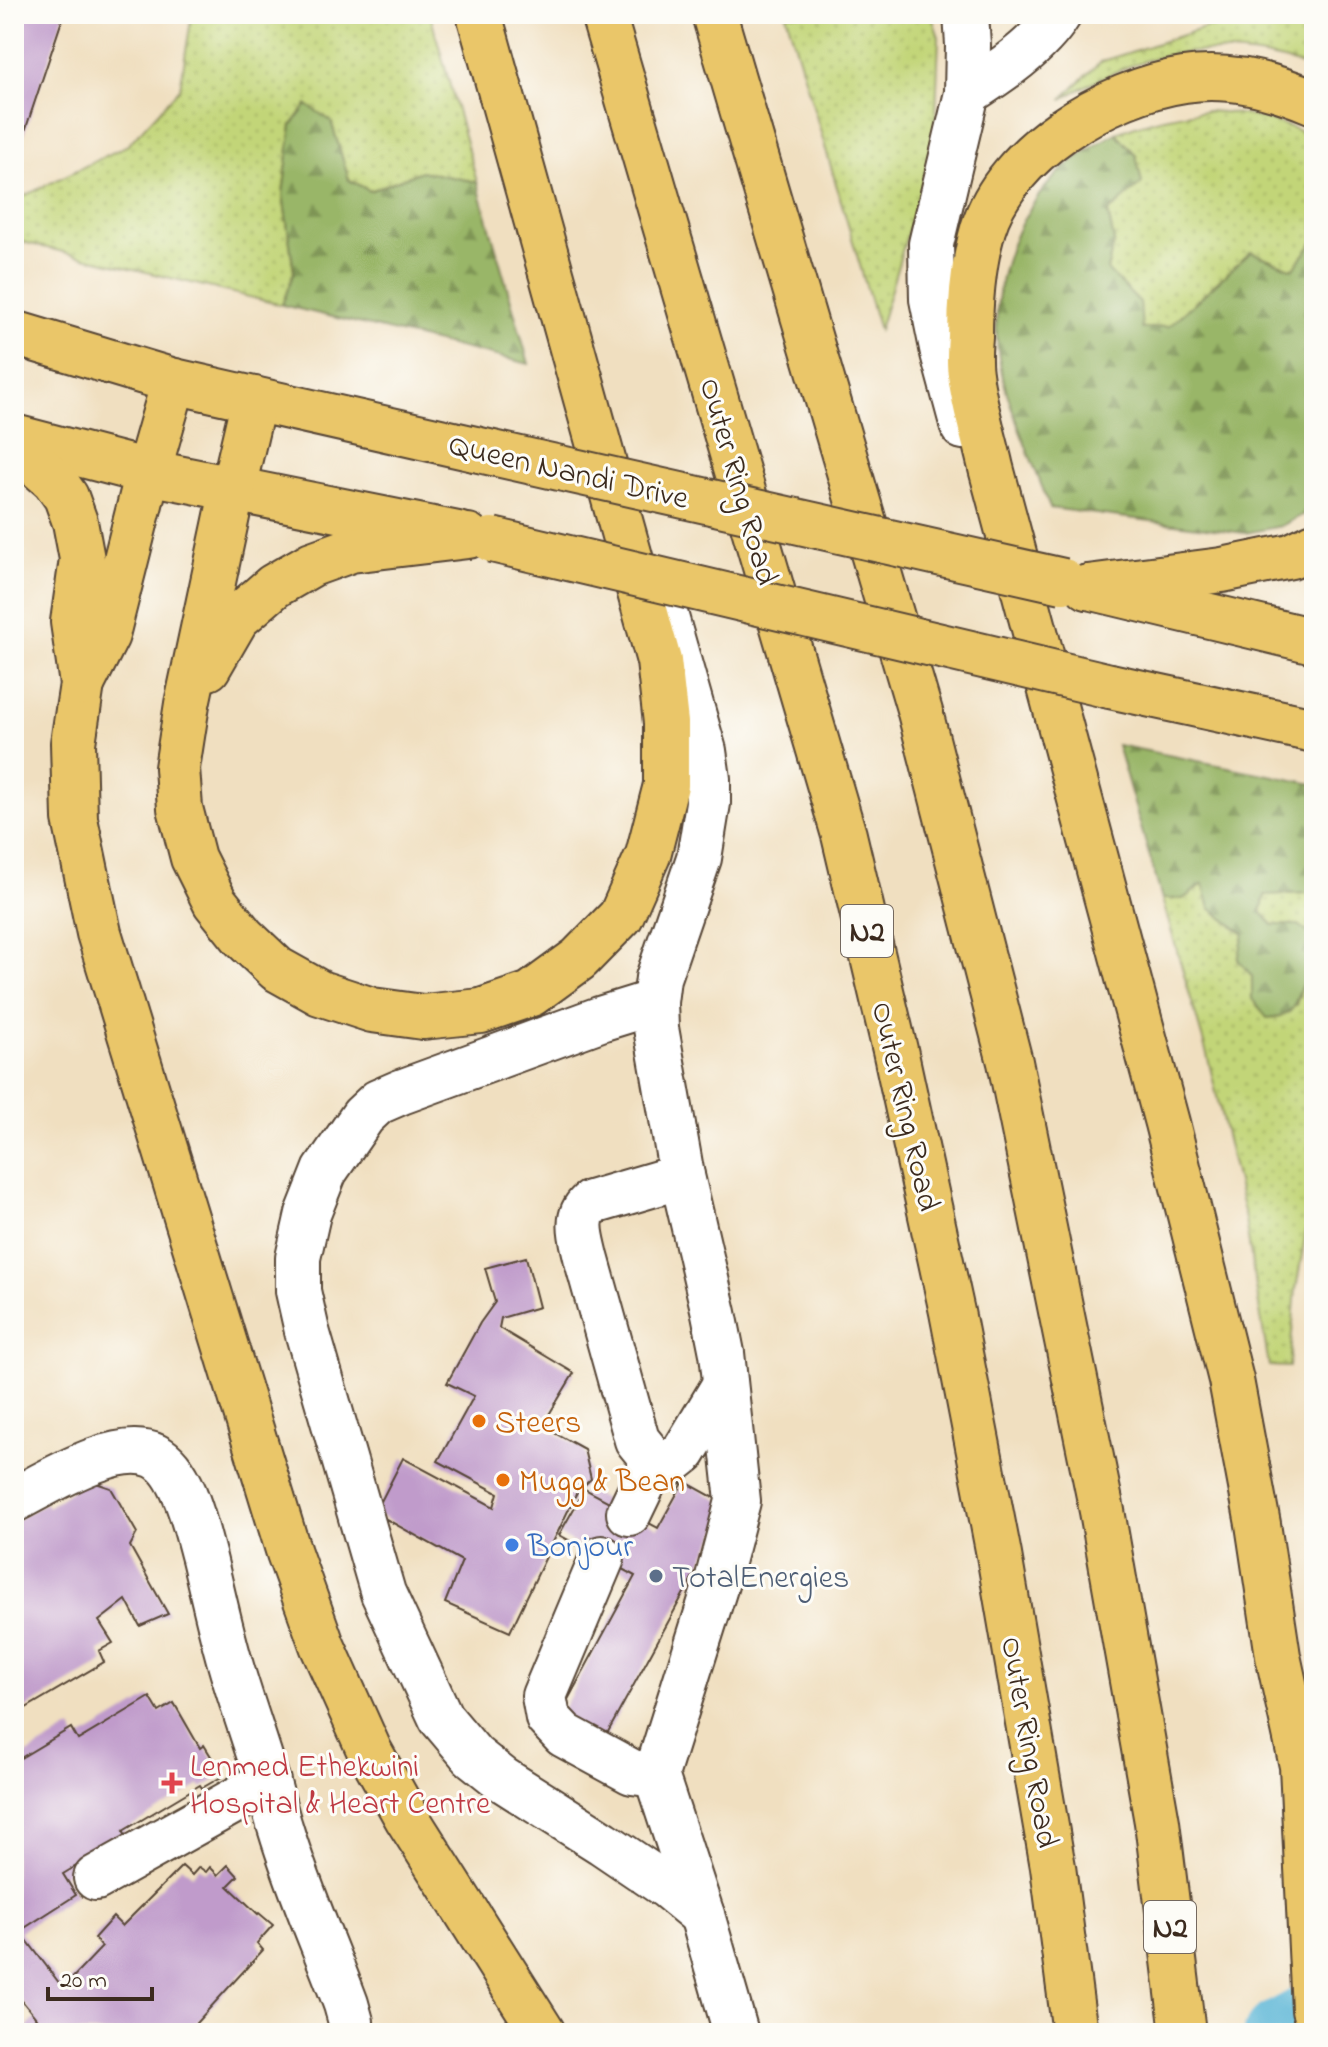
<svg xmlns="http://www.w3.org/2000/svg" width="1328" height="2047" font-family="'Indie Flower',sans-serif">
<style>
.grass{fill:url(#grass-dots);stroke:#7e804b;stroke-width:2}
.forest{fill:url(#forest-firs);stroke:#6a7043;stroke-width:2}
.lines{fill:none;stroke-linecap:round;stroke-linejoin:round}
.river{stroke:#57b4d5;stroke-width:62}
.building{fill:#c09bcb}
.minor-casing{stroke:#564536;stroke-width:48}
.major-casing{stroke:#564536;stroke-width:48}
.highway-casing{stroke:#564536;stroke-width:48}
.minor{stroke:#fff;stroke-width:44}
.major{stroke:#eac669;stroke-width:44}
.highway{stroke:#eac669;stroke-width:44}
.major-bridge-casing{stroke:#564536;stroke-width:48;stroke-linecap:butt}
.major-bridge{stroke:#eac669;stroke-width:44}
.food-dot{fill:#e8710a;stroke:#fdfcf7;stroke-width:3}
.shop-dot{fill:#3f7fe0;stroke:#fdfcf7;stroke-width:3}
.service-dot{fill:#5c6f8a;stroke:#fdfcf7;stroke-width:3}
.health-dot{fill:#e0444e;stroke:#fdfcf7;stroke-width:3}
.labels{text-anchor:middle;stroke-width:6;stroke-linejoin:round;paint-order:stroke}
.shield{fill:#fdfcf7;stroke:#75695f;stroke-width:2}
.shield-label{font-size:30px;font-weight:bold;fill:#3b2a1e}
.street-label{font-size:32px;fill:#3b2a1e;stroke:#fdfcf7}
.food-label{font-size:32px;fill:#c56008;stroke:#fdfcf7;text-anchor:start}
.shop-label{font-size:32px;fill:#366cbe;stroke:#fdfcf7;text-anchor:start}
.service-label{font-size:32px;fill:#4e5e75;stroke:#fdfcf7;text-anchor:start}
.health-label{font-size:32px;fill:#be3a42;stroke:#fdfcf7;text-anchor:start}
</style>
<defs>
<pattern id="grass-dots" width="8" height="8" patternUnits="userSpaceOnUse" patternTransform="scale(2)"><rect width="8" height="8" fill="#c2d578"/><path d="M2 2h.1M6 6h.1" fill="none" stroke="#a8b767" stroke-width="1.8" stroke-linecap="round"/></pattern>
<pattern id="forest-firs" width="22" height="20" patternUnits="userSpaceOnUse" patternTransform="scale(2)"><rect width="22" height="20" fill="#99b668"/><path d="M5 1l3.5 6h-7zM16 11l3.5 6h-7z" fill="#7e9455"/></pattern>
</defs>
<rect width="100%" height="100%" fill="#fdfcf7"/>
<filter id="ink" filterUnits="userSpaceOnUse"><feTurbulence type="fractalNoise" baseFrequency=".0125" numOctaves="2"/><feDisplacementMap in="SourceGraphic" scale="16" xChannelSelector="R" yChannelSelector="G"/><feConvolveMatrix kernelMatrix="1 2 1 2 8 2 1 2 1" color-interpolation-filters="sRGB"/></filter>
<filter id="wash" filterUnits="userSpaceOnUse"><feTurbulence type="fractalNoise" baseFrequency=".006" numOctaves="4" result="noise"/><feDisplacementMap in="SourceGraphic" scale="32" xChannelSelector="R" yChannelSelector="G"/><feGaussianBlur stdDeviation="1.8" result="paint"/><feColorMatrix in="noise" values="0 0 0 0 0 0 0 0 0 0 0 0 0 0 0 0 0 1.4 0 .05"/><feComposite in="paint" operator="in"/></filter>
<g filter="url(#wash)">
<rect width="100%" height="100%" fill="#f0dfc0"/>
<g class="grass">
<path d="M192,14H430L477,182L421,171L370,191L349,180L331,121L292,125L283,194L294,272L282,305L14,240V201L128,145L180,88Z"/>
<path d="M786,14H931L939,37L935,139L879,330Z"/>
<path d="M1237,14H1314V69C1255,49 1187,43 1127,67C1104,76 1082,87 1061,100L1100,62L1229,20Z"/>
<path d="M1207,111C1246,113 1280,120 1314,138V242L1293,269L1251,252L1169,326L1142,330L1107,270L1114,241L1108,213L1136,155L1116,133C1146,121 1175,114 1207,111Z"/>
<path d="M1203,884L1210,908L1244,934L1252,976V999L1296,1005L1303,982L1314,971V1185L1296,1289L1289,1367L1269,1366L1243,1208L1207,1054L1162,899H1183Z"/>
<path d="M1314,888V938L1299,925H1273L1261,912L1265,894L1308,893Z"/>
</g>
<g class="forest">
<path d="M307,105L331,121L349,180L370,191L421,171L477,182L529,364L282,305L294,272L283,194L292,125Z"/>
<path d="M1116,133L1136,155L1142,183L1108,213L1114,241L1107,270L1140,303L1142,329L1169,326L1251,252L1293,269L1314,242V509L1281,526L1245,533L1050,508C1034,463 1011,416 1001,369C986,297 1010,216 1065,167C1081,154 1098,143 1116,133Z"/>
<path d="M1117,745L1314,784V888L1308,893L1265,895L1261,912L1273,925H1299L1314,938V971C1311,974 1307,977 1305,980C1290,1002 1303,1015 1267,1018L1252,999V976L1238,960L1244,934L1210,908L1203,884L1183,899H1162Z"/>
</g>
<g class="lines">
<path class="river" d="M1275,2033L1314,2012"/>
</g>
<g id="blocks">
<g class="building">
<path d="M14,14H64L19,149L14,146Z"/>
<path d="M526,1257L539,1307L501,1318L499,1328L574,1373L542,1426L584,1449L591,1479L577,1492L510,1632L445,1603L462,1561L375,1513L403,1458L494,1507L498,1493L438,1461L474,1396L447,1383L480,1323L495,1302L485,1268Z"/>
<path d="M87,1480L111,1488L137,1533L130,1546L168,1614L140,1626L126,1600L99,1621L113,1643L99,1651L104,1662L14,1715V1522L45,1503L48,1507Z"/>
<path d="M684,1481L731,1507L602,1743L558,1718L635,1576L559,1535L585,1489L658,1528Z"/>
<path d="M150,1697L159,1712L174,1703L200,1748L204,1745L223,1776L202,1788L200,1785L123,1831L126,1836L63,1874L76,1895L20,1931L63,1988L102,1947L94,1938L113,1917L122,1926L182,1866L192,1875L199,1867L206,1872L210,1867L218,1875L228,1865L238,1876L228,1886L258,1914L259,1913L273,1925L257,1943L263,1950L187,2033H21L36,2018L14,1991V1762L71,1728L78,1740Z"/>
</g>
</g>
</g>
<g filter="url(#ink)">
<use href="#blocks" fill-opacity="0" stroke="#564536" stroke-width="2"/>
<g class="lines">
<defs>
<g id="minor">
<path d="M967,93C999,73 1039,46 1059,14"/>
<path d="M963,427L943,353L932,299L931,244L967,93L968,45L966,14"/>
<path d="M666,617L704,751L708,779V803L699,858L658,978L655,1002L656,1028L682,1176L714,1313L722,1353L738,1501L717,1581L656,1775L702,1915L736,2033"/>
<path d="M655,1002L600,1019L401,1092L378,1102L363,1116L325,1171L308,1214L298,1258V1291L307,1331L383,1593L441,1718L473,1756L502,1779L603,1843L668,1887L702,1915"/>
<path d="M682,1176L590,1203C574,1218 582,1238 586,1257L637,1440L654,1461L670,1463L684,1452L725,1384"/>
<path d="M14,1500C47,1483 118,1438 155,1456C184,1470 196,1529 204,1558C213,1595 221,1633 232,1670C243,1707 256,1743 267,1780C272,1796 275,1812 280,1827C298,1887 324,1945 346,2004L351,2022"/>
<path d="M629,1513L654,1461"/>
<path d="M602,1558L544,1696L548,1718L564,1735L632,1772L656,1775"/>
<path d="M96,1878L268,1782"/>
</g>
<g id="major">
<path d="M14,333L174,381L475,449"/>
<path d="M14,437L148,472L458,534"/>
<path d="M1089,587L1314,641"/>
<path d="M1110,686L1314,730"/>
</g>
<g id="highway">
<path d="M603,14L844,835L895,1050L952,1312L999,1555L1053,1867L1075,2033"/>
<path d="M714,14L920,712L1010,1062L1102,1511L1157,1822L1183,2033"/>
<path d="M1314,102C1274,85 1227,73 1184,80C1108,91 1006,152 983,229C973,264 970,301 970,337C969,349 968,362 970,374C974,406 984,437 991,468L1167,1123L1231,1380L1258,1524L1278,1656L1302,1766L1314,2010"/>
<path d="M254,399L233,488L187,704L177,768L180,808L193,858L215,902L243,937L277,969L320,993L372,1010L423,1017L481,1011L531,994L579,959L621,916L648,855L666,785V723L659,661L479,14"/>
<path d="M14,448L29,458L54,480L66,497L75,522L82,559L73,622L82,684L73,743L75,819L99,933L289,1553L322,1645L370,1752L407,1818L543,2033"/>
<path d="M1088,587L1222,570L1291,556L1314,545"/>
<path d="M208,668L237,618L274,586L312,564L351,550L468,536"/>
<path d="M82,684L107,635L148,472L174,381"/>
</g>
</defs>
<use href="#minor" class="minor-casing"/>
<use href="#major" class="major-casing"/>
<use href="#highway" class="highway-casing"/>
<use href="#minor" class="minor"/>
<use href="#major" class="major"/>
<use href="#highway" class="highway"/>
<defs>
<g id="major-bridge">
<path d="M475,449L1063,581"/>
<path d="M492,540L1110,686"/>
</g>
</defs>
<use href="#major-bridge" class="major-bridge-casing"/>
<use href="#major-bridge" class="major-bridge"/>
</g>
</g>
<g class="food-dot">
<circle cx="479" cy="1421" r="8"/>
<circle cx="503" cy="1480" r="8"/>
</g>
<circle class="shop-dot" cx="512" cy="1545" r="8"/>
<circle class="service-dot" cx="656" cy="1576" r="8"/>
<path class="health-dot" d="M168 1771h8v8h8v8h-8v8h-8v-8h-8v-8h8z"/>
<g class="labels">
<g class="shield">
<rect x="841" y="905" width="52" height="52" rx="6"/>
<rect x="1144" y="1901" width="52" height="52" rx="6"/>
</g>
<g class="shield-label">
<text x="867" y="941">N2</text>
<text x="1170" y="1937">N2</text>
</g>
<g class="street-label">
<text transform="translate(569 470) rotate(13)" y="11">Queen Nandi Drive</text>
<text transform="translate(740 481) rotate(74)" y="11">Outer Ring Road</text>
<text transform="translate(907 1106) rotate(77)" y="11">Outer Ring Road</text>
<text transform="translate(1031 1742) rotate(80)" y="11">Outer Ring Road</text>
</g>
<g class="food-label">
<text x="495" y="1432">Steers</text>
<text x="519" y="1491">Mugg &amp; Bean</text>
</g>
<g class="shop-label">
<text x="528" y="1556">Bonjour</text>
</g>
<g class="service-label">
<text x="672" y="1587">TotalEnergies</text>
</g>
<g class="health-label">
<text x="190" y="1776">Lenmed Ethekwini<tspan x="190" dy="37">Hospital &amp; Heart Centre</tspan></text>
</g>
</g>
<rect width="1328" height="2047" fill="none" stroke="#fdfcf7" stroke-width="48"/>
<path d="M48 1987v12h104v-12" fill="none" stroke="#3b2a1e" stroke-width="4"/>
<text x="60" y="1987" font-size="24" fill="#3b2a1e" stroke="#fdfcf7" stroke-width="6" paint-order="stroke">20 m</text>
</svg>
